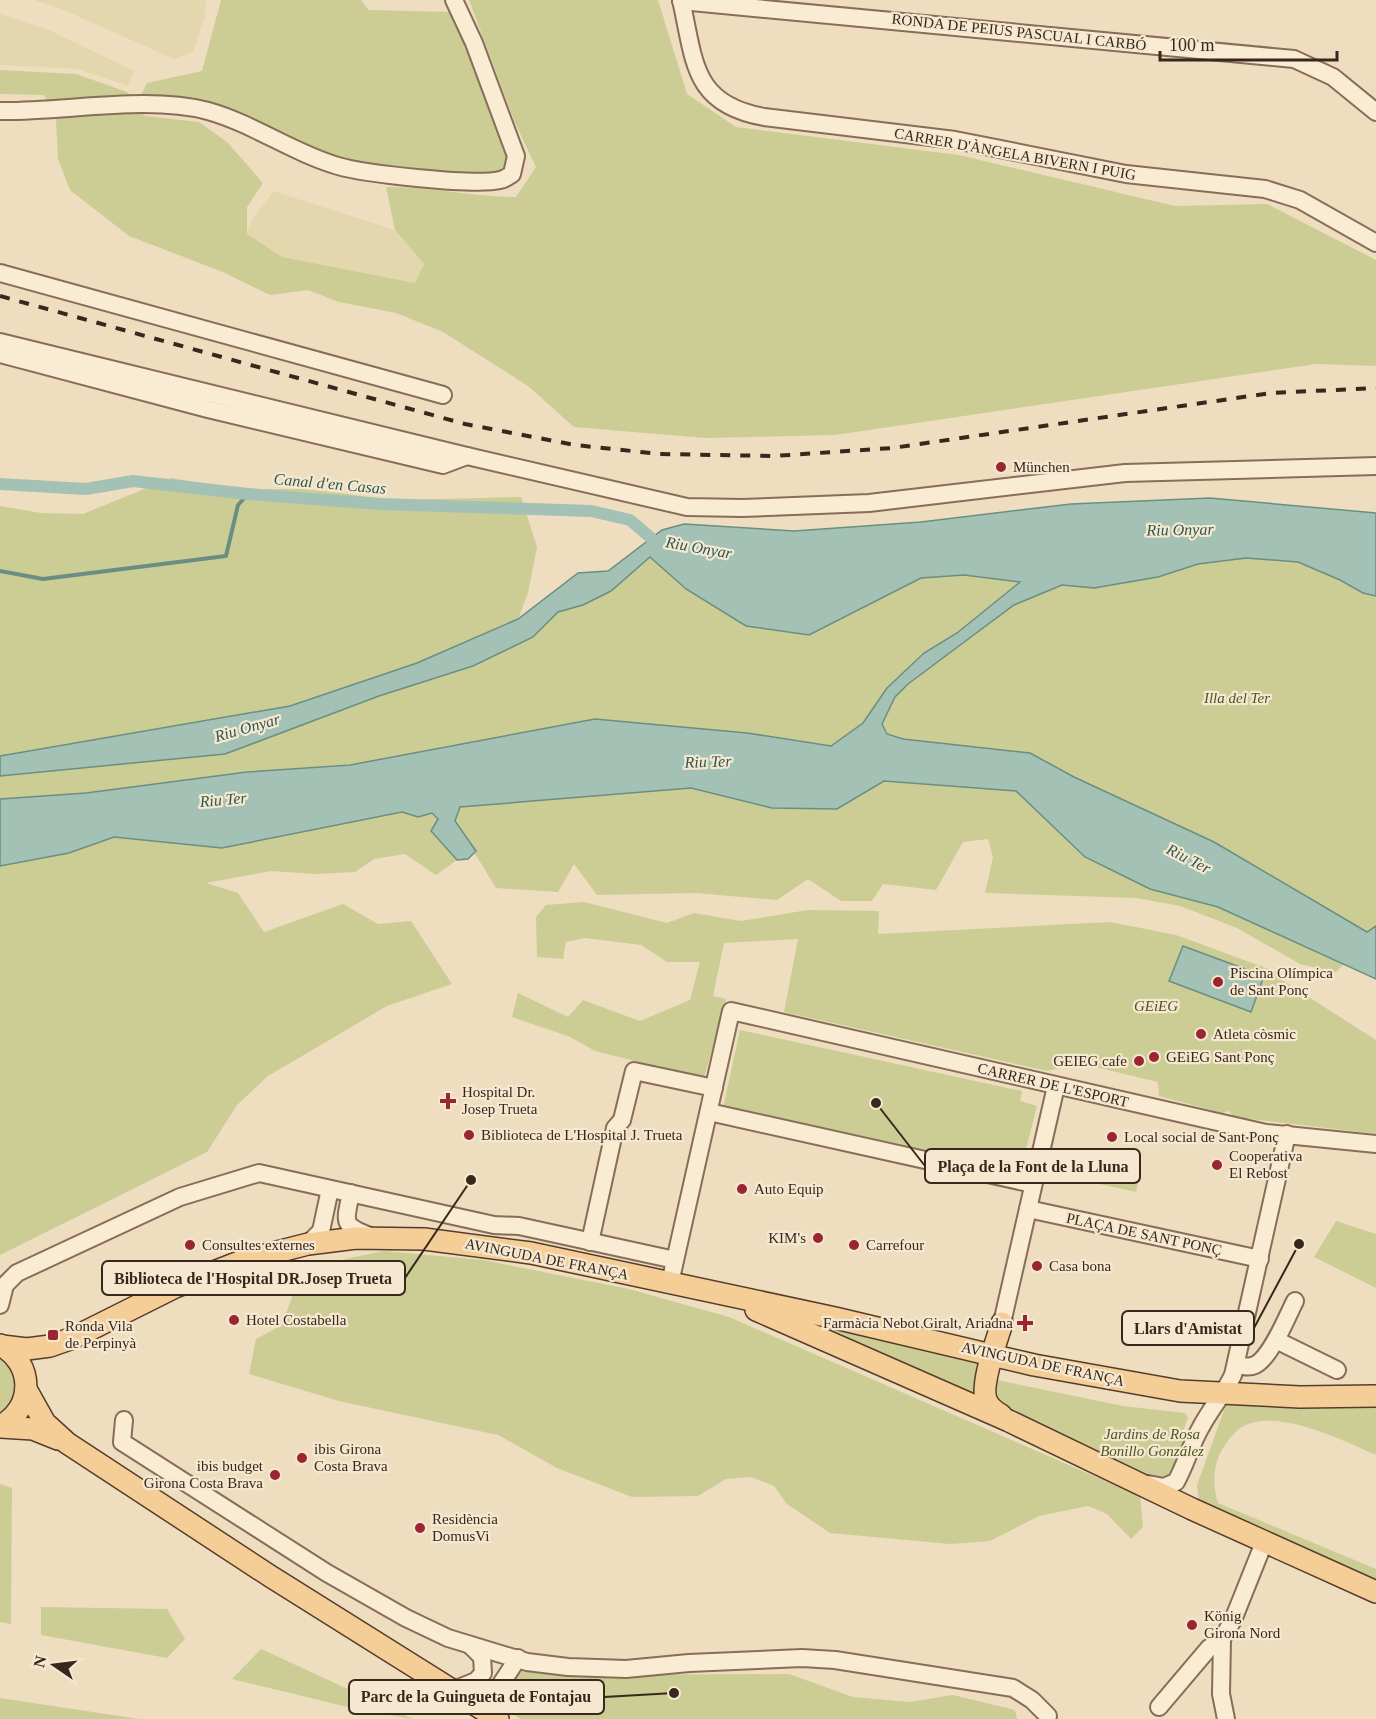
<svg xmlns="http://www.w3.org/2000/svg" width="1376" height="1719" font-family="'Times New Roman',serif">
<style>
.farmland{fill:#e5d7ad}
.green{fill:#cbcd94}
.water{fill:#a3c1b5;stroke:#6a8f82;stroke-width:1.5}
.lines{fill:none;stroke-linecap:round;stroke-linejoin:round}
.stream{stroke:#6a8f82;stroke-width:4}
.canal{stroke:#a3c1b5;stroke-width:12}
.minor-casing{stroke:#886d58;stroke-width:20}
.major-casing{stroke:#563c2c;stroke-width:24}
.minor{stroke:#faebd3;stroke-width:16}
.major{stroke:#f4ce96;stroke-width:21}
.rail{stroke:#38271c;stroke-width:4;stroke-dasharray:10 10;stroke-linecap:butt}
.poi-dot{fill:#992631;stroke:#f6e8d0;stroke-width:2}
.labels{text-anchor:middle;stroke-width:4.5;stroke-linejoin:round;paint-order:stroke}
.street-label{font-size:15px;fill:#38271c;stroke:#f6e8d0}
.poi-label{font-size:15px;fill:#38271c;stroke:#f6e8d0;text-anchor:start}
.park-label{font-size:15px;font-style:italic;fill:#4c5522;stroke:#f6e8d0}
.water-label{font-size:16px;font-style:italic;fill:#2b5851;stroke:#f6e8d0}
.leader{fill:none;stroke:#38271c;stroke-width:2}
.callout-dot{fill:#38271c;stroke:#f6e8d0;stroke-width:2}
.callout{fill:#f6e8d0;stroke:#38271c;stroke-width:2}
.callout-label{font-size:16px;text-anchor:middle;font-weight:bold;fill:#38271c}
</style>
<rect width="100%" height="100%" fill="#efddc0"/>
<g class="farmland">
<path d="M34,0H206L205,17L193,52L174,59L59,8Z"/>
<path d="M0,14L49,30L134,71L128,86L77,69L0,65Z"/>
<path d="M273,191L395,230L424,264L415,283L281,257L247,234L251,221Z"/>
</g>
<g class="green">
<path d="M221,0H361L369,10L452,12L509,159L507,169L494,174L366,166L306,145L214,105L140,97L147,83L202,71Z"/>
<path d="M469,0H658L687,94L736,127L959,155L1175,206L1267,204L1376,260V366L1316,364L835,435L705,438L574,427L528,386L443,332L396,313L339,302L308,290L270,295L223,272L129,236L70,190L58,159L56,120L44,95L0,94V70L76,74L127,92L145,116L199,122L227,142L263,183L247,207V234L282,257L415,283L424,264L395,230L386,187C430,186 472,197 516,197L536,167L515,123Z"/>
<path d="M171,478L240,489H307L395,500L521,497L537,547L528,593L518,619L417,663L290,706L0,756V506L41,513L83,514Z"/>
<path d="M650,557L686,589L809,635L921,578L964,575L1021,581L957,633L923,653L887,688L863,723L831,746L747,733L247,772L86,793L0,799V776L225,754L379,696L473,667L533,637L558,612L583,605L611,591Z"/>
<path d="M1246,558C1263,559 1282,558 1298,562C1326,569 1348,590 1376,596V926L1367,932L1214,842L1074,777L1030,753L903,739L887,734L882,724L895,697L908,684L1014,605L1062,585L1094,588L1158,577L1198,564Z"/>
<path d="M884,781L1016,791L1085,857L1150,889L1218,907L1344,964L1336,972L1300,964L1237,928L1180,906L1136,898L985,893L993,857L988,839L963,842L936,890L883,884L872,901H841L808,879L777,900L696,893L597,895L574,864L558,892L496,888L455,821L460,806L691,788L772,808L837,809Z"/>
<path d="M402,812L418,817L431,813L438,819L432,831L457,860L436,875L405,854L374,859L355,872L315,874L271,871L206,883L238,893L264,932L343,904L378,924L411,921L452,984L387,1006L268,1076L237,1105L207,1152L0,1255V866L69,853L114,837L222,848Z"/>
<path d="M584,902L667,923L694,913L741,921L808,910L879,911L878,934L1110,922L1176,935L1282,974V980L1376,1040V1134L1234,1117L1229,1111L1222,1113L1159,1096L1158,1082L1079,1063L1047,1071L784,1012L798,939L724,943L713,996L726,999L704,1078L595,1051L570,1037L512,1017L518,993L568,1017L583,1000L640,1021L690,1000L700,962H667L641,945L585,938L566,942L563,959L537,957L536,917L546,905Z"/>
<path d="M740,1030L1022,1091L1020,1101L1037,1106L1019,1177L723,1108Z"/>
<path d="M1094,1167L1139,1177L1136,1192L1091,1182Z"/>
<path d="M1336,1221L1376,1234V1288L1314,1257Z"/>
<path d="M384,1251L483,1260L629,1289L729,1317L1140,1496L1143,1527L1131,1539L1107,1514L1088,1506L1039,1516L990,1541L950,1544L830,1533L787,1504L774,1486L751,1477L726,1479L698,1496L632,1497L557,1468L498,1435L339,1401L249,1374L256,1339L282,1325L299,1278L341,1260Z"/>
<path d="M816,1326L970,1358C986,1366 984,1390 968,1396Z"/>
<path d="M0,1356C24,1379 19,1393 0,1416Z"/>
<path d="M997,1380L1123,1406L1185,1413L1188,1418L1183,1431L1191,1434L1169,1479L1160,1481L999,1408L993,1387Z"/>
<path d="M1376,1404V1455C1344,1441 1278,1408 1244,1426C1236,1430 1230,1438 1225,1445C1213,1462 1212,1484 1218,1503L1376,1569V1582L1199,1502L1197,1485L1226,1405Z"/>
<path d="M0,1484L12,1488L11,1624L0,1622Z"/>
<path d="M41,1607L167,1609L185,1639L167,1658L41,1635Z"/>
<path d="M261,1649L413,1719L364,1711L232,1679Z"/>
<path d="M527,1670L587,1675L789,1674L853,1697L910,1702L953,1695L1015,1710L1017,1719H521L509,1712L503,1689L519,1671Z"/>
<path d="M0,1698L139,1719H0Z"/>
</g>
<g class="water">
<path d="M1210,498L1376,513V596L1363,593L1340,580L1298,562L1246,558L1198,564L1158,577L1094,588L1062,585L1014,605L908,684L895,697L882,724L887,734L903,739L1030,753L1074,777L1214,842L1367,932L1376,926V979L1218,907L1150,889L1085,857L1016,791L884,781L837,809L772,808L691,788L460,807L455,821L476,851L468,859L457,860L431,831L438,819L432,813L418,817L402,812L222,848L114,837L69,853L0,866V799L86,793L247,772L350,765L595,719L747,733L831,746L863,723L887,688L924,653L957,633L1020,582L964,575L921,578L809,635L746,626L686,589L650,557L611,591L583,605L558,612L533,637L473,666L379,696L225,754L0,776V756L290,706L417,663L518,619L578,573L608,571L662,530L684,524L794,531L921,522L1071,504Z"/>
<path d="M1183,946L1264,976L1251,1012L1169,981Z"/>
</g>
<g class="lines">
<path class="stream" d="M0,571L43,579L226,556L238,505L248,494"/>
<path class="canal" d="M0,484L86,489L133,481L248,494L380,504L591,511L630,520L651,538"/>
<defs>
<g id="minor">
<path d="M681,0C695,62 692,104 764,117L955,140L1126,174L1265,189L1300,200L1376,243"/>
<path d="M681,1L1294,59L1333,77L1376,112"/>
<path d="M0,111C65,112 147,95 208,111C254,124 293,153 338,166C365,174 475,186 500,180C505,179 509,176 512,174L516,156L474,43L454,0"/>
<path d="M0,273L443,395"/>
<path d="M0,342L467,456L687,507L742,508L869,503L1125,473L1376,466"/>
<path d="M0,354L208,409L443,465L467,456"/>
<path d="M709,1112L1033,1184"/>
<path d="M351,1193C345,1222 341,1225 370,1236"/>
<path d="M1028,1209L1260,1259"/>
<path d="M590,1242L615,1128L622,1120L634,1071L714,1088"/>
<path d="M308,1244L321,1231L330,1189"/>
<path d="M670,1283L731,1011L1266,1133L1376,1144"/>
<path d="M0,1305L5,1285L17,1273L180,1197L259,1173L494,1225L519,1226L675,1260"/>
<path d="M1002,1323L1056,1086"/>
<path d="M1276,1340L1337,1370"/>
<path d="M1236,1365C1242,1366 1249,1368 1255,1365C1271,1357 1287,1317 1295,1301"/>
<path d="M124,1420L122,1442L327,1573L406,1618L448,1638L527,1662L568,1667L626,1669L689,1663L802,1658L835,1660L1013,1688L1032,1700L1048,1716"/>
<path d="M1148,1484L1164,1487L1176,1482C1186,1464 1191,1444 1201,1427C1211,1408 1224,1394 1233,1375L1287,1134"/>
<path d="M1222,1639L1221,1694L1226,1719"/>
<path d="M451,1691L476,1681L483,1673L482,1657L470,1645"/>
<path d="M1159,1707L1209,1648L1222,1639L1233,1620L1265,1540"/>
<path d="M498,1719L499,1687L518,1658"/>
</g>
<g id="major">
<path d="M756,1310L1009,1421L1192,1509L1376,1592"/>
<path d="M0,1345C34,1362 35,1409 0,1426"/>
<path d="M2,1346L27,1349L50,1346L73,1338L175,1287L242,1261L308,1244L356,1238L424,1239L531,1253L835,1318L1034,1365L1180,1391L1300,1397L1376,1396"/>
<path d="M26,1389L45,1423L67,1443L270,1576L498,1719"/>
<path d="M1001,1415C996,1412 990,1408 987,1402C979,1387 997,1340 1002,1323"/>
<path d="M0,1427L33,1429L58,1439"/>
</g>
</defs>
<use href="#minor" class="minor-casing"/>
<use href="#major" class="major-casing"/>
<use href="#minor" class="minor"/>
<use href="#major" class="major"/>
<path class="rail" d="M0,296L465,424L575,445L660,454L774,456L892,448L1271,393L1376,388"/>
</g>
<g class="poi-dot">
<circle cx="1001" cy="467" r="6"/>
<circle cx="1218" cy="982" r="6"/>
<circle cx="1201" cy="1034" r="6"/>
<circle cx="1154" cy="1057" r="6"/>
<circle cx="1139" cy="1061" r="6"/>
<path d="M445 1092h6v6h6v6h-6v6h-6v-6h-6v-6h6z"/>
<circle cx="469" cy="1135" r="6"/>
<circle cx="1112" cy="1137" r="6"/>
<circle cx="1217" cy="1165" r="6"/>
<circle cx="742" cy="1189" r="6"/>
<circle cx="818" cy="1238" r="6"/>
<circle cx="190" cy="1245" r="6"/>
<circle cx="854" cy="1245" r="6"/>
<circle cx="1037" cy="1266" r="6"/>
<circle cx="234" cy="1320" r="6"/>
<path d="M1022 1314h6v6h6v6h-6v6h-6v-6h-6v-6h6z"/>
<rect x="47" y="1329" width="12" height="12" rx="3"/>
<circle cx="302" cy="1458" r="6"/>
<circle cx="275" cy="1475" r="6"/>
<circle cx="420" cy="1528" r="6"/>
<circle cx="1192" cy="1625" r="6"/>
</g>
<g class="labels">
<g class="street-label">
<text transform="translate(1019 32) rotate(6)" y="5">RONDA DE PEIUS PASCUAL I CARBÓ</text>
<text transform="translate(1015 154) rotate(10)" y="5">CARRER D'ÀNGELA BIVERN I PUIG</text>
<text transform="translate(1053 1085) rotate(13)" y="5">CARRER DE L'ESPORT</text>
<text transform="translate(1144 1234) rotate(12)" y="5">PLAÇA DE SANT PONÇ</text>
<text transform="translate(547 1259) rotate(11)" y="5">AVINGUDA DE FRANÇA</text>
<text transform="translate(1043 1364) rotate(12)" y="5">AVINGUDA DE FRANÇA</text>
</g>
<g class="poi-label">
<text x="1013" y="472">München</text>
<text x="1230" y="978">Piscina Olímpica<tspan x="1230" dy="17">de Sant Ponç</tspan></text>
<text x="1213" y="1039">Atleta còsmic</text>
<text x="1166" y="1062">GEiEG Sant Ponç</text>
<text x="1127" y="1066" text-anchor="end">GEIEG cafe</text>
<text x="462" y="1097">Hospital Dr.<tspan x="462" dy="17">Josep Trueta</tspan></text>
<text x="481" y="1140">Biblioteca de L'Hospital J. Trueta</text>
<text x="1124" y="1142">Local social de Sant Ponç</text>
<text x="1229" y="1161">Cooperativa<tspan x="1229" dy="17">El Rebost</tspan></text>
<text x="754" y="1194">Auto Equip</text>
<text x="806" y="1243" text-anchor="end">KIM's</text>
<text x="202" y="1250">Consultes externes</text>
<text x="866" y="1250">Carrefour</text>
<text x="1049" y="1271">Casa bona</text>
<text x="246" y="1325">Hotel Costabella</text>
<text x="1013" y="1328" text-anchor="end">Farmàcia Nebot Giralt, Ariadna</text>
<text x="65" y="1331">Ronda Vila<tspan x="65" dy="17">de Perpinyà</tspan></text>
<text x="314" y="1454">ibis Girona<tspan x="314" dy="17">Costa Brava</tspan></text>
<text x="263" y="1471" text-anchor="end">ibis budget<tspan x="263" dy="17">Girona Costa Brava</tspan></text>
<text x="432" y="1524">Residència<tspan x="432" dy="17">DomusVi</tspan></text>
<text x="1204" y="1621">König<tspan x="1204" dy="17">Girona Nord</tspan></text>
</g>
<g class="park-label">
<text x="1237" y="703">Illa del Ter</text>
<text x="1156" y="1011">GEiEG</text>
<text x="1152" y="1439">Jardins de Rosa<tspan x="1152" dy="17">Bonillo González</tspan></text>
</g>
<g class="water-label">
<text transform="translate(330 483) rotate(5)" y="6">Canal d'en Casas</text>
<text transform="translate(1180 529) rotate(-1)" y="6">Riu Onyar</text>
<text transform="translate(699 547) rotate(10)" y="6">Riu Onyar</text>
<text transform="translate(247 727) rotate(-16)" y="6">Riu Onyar</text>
<text transform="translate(708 761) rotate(-2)" y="6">Riu Ter</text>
<text transform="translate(223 799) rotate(-5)" y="6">Riu Ter</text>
<text transform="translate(1189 858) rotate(27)" y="6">Riu Ter</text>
</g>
</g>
<path class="leader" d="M876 1103L925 1166M471 1180L405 1278M1299 1244L1254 1328M674 1693L604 1697"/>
<g class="callout-dot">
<circle cx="876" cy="1103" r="6"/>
<circle cx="471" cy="1180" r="6"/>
<circle cx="1299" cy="1244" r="6"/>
<circle cx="674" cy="1693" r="6"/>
</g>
<g class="callout">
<rect x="925" y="1149" width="215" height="34" rx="6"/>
<rect x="102" y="1261" width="303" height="34" rx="6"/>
<rect x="1122" y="1311" width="132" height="34" rx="6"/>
<rect x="349" y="1680" width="255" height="34" rx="6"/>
</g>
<g class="callout-label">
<text x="1033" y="1172">Plaça de la Font de la Lluna</text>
<text x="253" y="1284">Biblioteca de l'Hospital DR.Josep Trueta</text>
<text x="1188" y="1334">Llars d'Amistat</text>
<text x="476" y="1702">Parc de la Guingueta de Fontajau</text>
</g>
<g transform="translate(54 1665) rotate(284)" stroke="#f6e8d0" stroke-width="4.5" paint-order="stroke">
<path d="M0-4.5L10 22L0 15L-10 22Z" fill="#38271c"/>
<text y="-9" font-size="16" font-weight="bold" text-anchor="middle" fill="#38271c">N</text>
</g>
<path d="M1160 51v9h177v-9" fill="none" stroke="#38271c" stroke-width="3"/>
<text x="1169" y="51" font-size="18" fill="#38271c" stroke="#f6e8d0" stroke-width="4.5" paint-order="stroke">100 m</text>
</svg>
